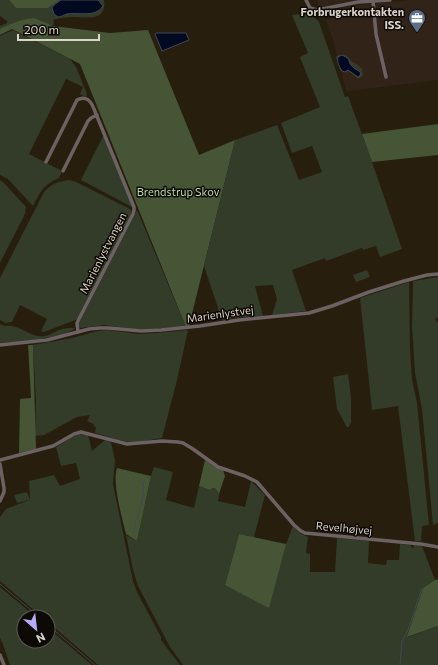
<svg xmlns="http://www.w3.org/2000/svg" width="438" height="665" font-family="Commissioner,sans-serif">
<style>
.commercial{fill:#322318}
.green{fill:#323c28}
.forest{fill:#455536}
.water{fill:#010a21;stroke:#424754}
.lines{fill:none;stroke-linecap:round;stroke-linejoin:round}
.stream{stroke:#424754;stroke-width:1}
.minor{stroke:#6d6263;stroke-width:3.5}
.labels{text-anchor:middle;stroke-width:3;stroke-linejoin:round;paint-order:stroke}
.poi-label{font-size:11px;font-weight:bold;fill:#dbd4ca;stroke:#0d0904;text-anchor:end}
.park-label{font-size:11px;fill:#bedba2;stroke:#0d0904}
.street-label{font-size:11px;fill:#dbd4ca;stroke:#0d0904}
</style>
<rect width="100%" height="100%" fill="#271e0d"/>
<g class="commercial">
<path d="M317,0H365L319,8Z"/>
<path d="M410,0H438V80L349,91L346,90L333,40L326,20L330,19L334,17L340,8L359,5Z"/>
</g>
<g class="green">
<path d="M0,0H9L16,8H48L60,0H104C107,22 87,17 72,17C65,17 59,18 53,20L54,22L53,26C48,23 41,20 35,19C25,17 9,24 0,29V26L7,23V21L0,16Z"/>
<path d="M300,14C309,15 313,14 319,22L345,97L348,96L372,162L402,249L380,257L376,246L363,250L362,248L326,261L325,258L292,270L306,311L272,315L277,299L273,285L255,286L263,316L242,317L222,320L204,266L235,140L277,125L299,180L322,172L312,146L292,153L281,123L320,107L300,57L308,53L292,15Z"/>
<path d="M13,30L70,59L76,67L87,94L86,97L80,94L83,87L66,79L29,154L62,171L59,178C43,185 41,191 33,206L8,179L0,175V36Z"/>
<path d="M338,55H345L347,56L351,61L358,65L362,69L363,75L360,78H357L349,71L343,72L340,70L336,57Z"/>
<path d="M103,136L104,137L132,204V207L81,180Z"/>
<path d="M0,180L3,182L26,207L25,214L0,263Z"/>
<path d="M69,180L76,182L128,208L131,210V214L78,319L44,332L41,331L47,319L20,305L12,322L6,323L0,320V278L44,192C53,183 56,182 69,180Z"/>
<path d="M137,210L186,327L148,329H133L104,325L80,328L78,325L81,319Z"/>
<path d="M367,270L370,277L356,282L353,275Z"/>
<path d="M438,277V318L435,319L438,323V523L433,525L422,409L415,373L412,327L413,281Z"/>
<path d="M409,282L410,348L412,379L417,403L429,525L422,526L421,541H415L398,406L372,410L360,298Z"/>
<path d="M0,324C7,327 6,325 12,326C23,328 33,338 45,336C50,335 54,332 59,330C64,328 70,328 75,328C67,338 15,342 0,343Z"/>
<path d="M108,330L139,334L156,333L188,330L177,380L162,438C153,439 138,443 130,442C118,441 107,436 95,433L96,427L94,426V424L87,421L90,415L77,417L44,435L35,436L36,401L33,345L72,338L98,331Z"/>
<path d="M348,374L351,397V422L349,427H347L345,424L341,416L337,409L333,377Z"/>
<path d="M80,434L88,435L92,451L105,440L111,442L115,460L113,484L133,581L137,592L161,637V640L180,665H98L48,622V617H42L0,581V517L6,509L29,500L17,503L14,495L27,492L30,500L29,481L54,475L60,486L80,479L76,463L61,466L56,447L72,437Z"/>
<path d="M154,467L173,472L166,500L194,508L199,486L210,490L212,487L215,488L219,494L218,501L245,507L251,481L265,495L254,537L239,534L225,585L286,544L293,526L300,533L308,537L306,553L310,554V572H335L337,538L369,541L368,563L386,565L387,560H399L400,544L410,545L413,549L414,545L422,546L435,580L423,588L408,637L438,626V665H183L170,647L138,586L133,570L126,535L137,541L151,476Z"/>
<path d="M0,587L36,617H24V641H48V628L92,665H10L3,644L0,638Z"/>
</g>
<g class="forest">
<path d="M9,0H60L48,8H16Z"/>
<path d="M34,18L47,23L53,26L110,33L148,30L199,155L235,140L189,326L186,327L80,64L12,29L0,35V29C11,23 22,19 34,18Z"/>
<path d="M438,124V155L372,162L362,134Z"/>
<path d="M28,345H33L36,449L19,453L20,399L31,398Z"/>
<path d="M205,460L215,467L223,470L225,476L219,494L215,488H212L210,490L199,486Z"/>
<path d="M117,468L151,476L137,541L126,534C122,518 112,482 117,468Z"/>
<path d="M239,534L286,544L269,608L225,585Z"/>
<path d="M438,579V626L407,637L423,588L435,580Z"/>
</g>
<g class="water">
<path d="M61,0H98L103,6C95,18 79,12 67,14C63,15 61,17 58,17L54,14L52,8L54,5Z"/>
<path d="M156,33H186L189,40L162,51L155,34Z"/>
<path d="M342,55C353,60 346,60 352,66C354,69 358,70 361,73L359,77H358L348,70L345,72L342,71C339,66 337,63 338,57Z"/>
</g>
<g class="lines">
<g class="stream">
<path d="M134,532C135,529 135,526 135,522C136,518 137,520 138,516C140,507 146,490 143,482"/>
<path d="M0,584L39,617"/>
<path d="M48,625L95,665"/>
<path d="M400,665L402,641L408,630L422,588"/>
</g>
<g class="minor">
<path d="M306,0L310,8L317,10L358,2L390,0"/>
<path d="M373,1L376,34L386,77"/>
<path d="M46,162L77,100C86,95 91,101 94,109L134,207V210L133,214L79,319L77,323L78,332"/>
<path d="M63,171L88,121L91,118L97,115"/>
<path d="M0,345L47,340L89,329L99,328H109L141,331L161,330L200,326L239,320L309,313L332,306L369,292L404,281L427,275L438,274"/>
<path d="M0,460L53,446L74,434L81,432L127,444L162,441L178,442L183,443L193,449L218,467L245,476L257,482L263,489L294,525L301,531L305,533L421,544L438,547"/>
<path d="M0,464L4,488V492L0,501"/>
<path d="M0,655L4,665"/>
</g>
</g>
<defs>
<symbol id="office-pin" viewBox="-11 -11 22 30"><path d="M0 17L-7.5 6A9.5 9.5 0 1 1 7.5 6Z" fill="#5c6f8a" stroke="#0d0904"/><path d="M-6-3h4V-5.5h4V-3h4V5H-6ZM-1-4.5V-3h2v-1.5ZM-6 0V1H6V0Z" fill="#fff"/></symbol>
</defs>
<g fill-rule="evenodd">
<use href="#office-pin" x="407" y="8" width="20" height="27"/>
</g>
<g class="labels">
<g class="poi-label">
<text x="404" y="16">Forbrugerkontakten<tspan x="404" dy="13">ISS.</tspan></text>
</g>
<g class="park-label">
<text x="178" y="196">Brendstrup Skov</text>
</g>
<g class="street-label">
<text transform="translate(103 253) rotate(-63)" y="4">Marienlystvangen</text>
<text transform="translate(220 314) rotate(-8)" y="4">Marienlystvej</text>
<text transform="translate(344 528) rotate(5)" y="4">Revelhøjvej</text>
</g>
</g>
<g transform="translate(36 629) rotate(152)"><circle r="19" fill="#0d0904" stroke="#5f5a53"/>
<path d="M0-3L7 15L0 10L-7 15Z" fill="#b6abf8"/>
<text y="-6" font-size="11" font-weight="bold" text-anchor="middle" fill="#dbd4ca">N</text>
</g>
<path d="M18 34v6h81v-6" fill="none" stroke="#dbd4ca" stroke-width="2"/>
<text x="24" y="34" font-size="12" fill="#dbd4ca" stroke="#0d0904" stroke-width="3" paint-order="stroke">200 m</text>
</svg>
